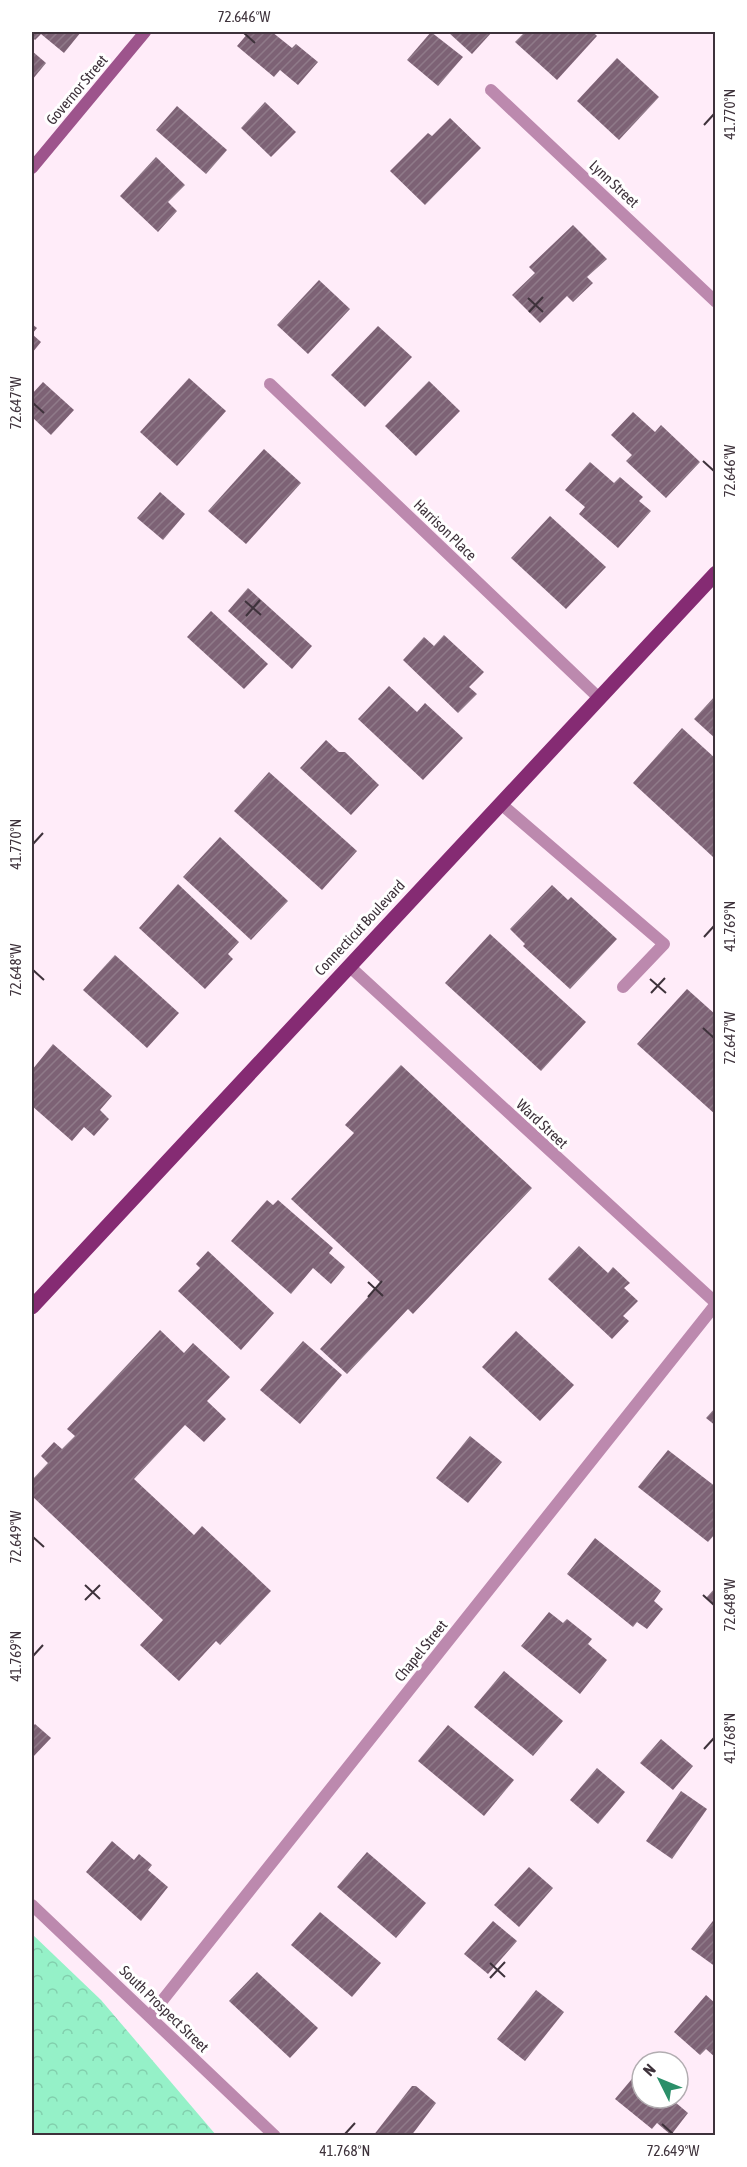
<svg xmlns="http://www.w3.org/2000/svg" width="747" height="2167" font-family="'Asap Condensed',sans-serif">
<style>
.forest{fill:url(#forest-crowns)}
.building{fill:url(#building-hatch)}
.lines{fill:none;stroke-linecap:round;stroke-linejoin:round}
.service{stroke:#bc89ae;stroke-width:12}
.minor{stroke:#bc89ae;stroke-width:12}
.secondary{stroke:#9d548c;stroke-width:12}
.primary{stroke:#852b73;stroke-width:15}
.ticks{fill:none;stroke:#3e323b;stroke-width:2}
.labels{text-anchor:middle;stroke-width:6;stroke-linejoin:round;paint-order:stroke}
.street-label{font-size:15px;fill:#3e323b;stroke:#fff}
.neatline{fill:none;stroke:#3e323b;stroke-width:2}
.ticks-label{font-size:15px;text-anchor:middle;fill:#3e323b}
</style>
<defs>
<pattern id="forest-crowns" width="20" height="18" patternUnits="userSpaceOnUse" patternTransform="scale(1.5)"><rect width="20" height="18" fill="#95f1c8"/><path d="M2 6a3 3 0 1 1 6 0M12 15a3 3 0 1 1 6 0" fill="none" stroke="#82cfad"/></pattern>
<pattern id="building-hatch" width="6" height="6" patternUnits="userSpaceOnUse" patternTransform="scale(1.5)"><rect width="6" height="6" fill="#7d6275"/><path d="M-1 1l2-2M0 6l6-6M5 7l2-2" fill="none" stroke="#8f7a89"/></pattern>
</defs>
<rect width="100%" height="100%" fill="#ffecf9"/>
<path class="forest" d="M32,1934L101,2000L216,2135H32Z"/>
<g class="building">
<path d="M32,32H81L64,53L41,34L35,40L32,37Z"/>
<path d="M249,32H272L292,48L296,44L318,62L298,85L280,70L274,77L237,46Z"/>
<path d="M431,32L463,57L438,86L407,60Z"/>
<path d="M448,32H492L472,54Z"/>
<path d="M525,32H593L597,36L557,80L515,42Z"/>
<path d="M32,51L46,63L32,80Z"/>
<path d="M617,58L659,97L619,140L577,101Z"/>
<path d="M265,102L296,132L271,157L241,128Z"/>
<path d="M177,106L227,150L206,174L156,130Z"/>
<path d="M450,118L481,148L425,205L390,171L428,133L432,136Z"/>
<path d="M156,157L185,185L168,202L177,211L158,232L120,196Z"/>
<path d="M573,225L607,259L587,277L593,283L573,302L567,296L540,323L512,295L535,273L529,267Z"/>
<path d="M319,280L350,309L308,354L277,325Z"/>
<path d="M32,324L37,328L32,334L41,342L32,353Z"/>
<path d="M378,326L412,357L365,407L331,375Z"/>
<path d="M189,378L226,411L177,466L140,432Z"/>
<path d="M429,381L460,411L416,456L385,426Z"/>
<path d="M43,382L74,410L51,435L32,417V394Z"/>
<path d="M633,412L655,432L661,425L700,462L666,498L626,461L632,455L611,435Z"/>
<path d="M264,449L301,483L246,544L208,511Z"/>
<path d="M590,462L614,483L620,477L643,497L639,501L651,511L618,548L579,514L585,507L565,490Z"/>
<path d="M160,492L185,514L163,540L137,518Z"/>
<path d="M550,516L606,567L566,609L511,558Z"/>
<path d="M248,588L312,646L292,669L228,611Z"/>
<path d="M211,611L268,664L244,689L187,637Z"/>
<path d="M444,635L484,672L469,687L477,694L458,713L403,660L424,637L434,646Z"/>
<path d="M389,686L417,712L425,703L463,738L423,780L358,719Z"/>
<path d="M716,695V739L694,719Z"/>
<path d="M682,728L716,759V853L713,857L633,783Z"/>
<path d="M326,740L339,752H345L379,785L351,815L300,768Z"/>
<path d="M269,772L357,851L322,890L234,811Z"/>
<path d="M220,837L288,901L251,940L183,877Z"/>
<path d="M178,884L239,942L228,954L233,959L205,989L139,928Z"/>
<path d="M552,885L568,900L571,897L617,939L570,989L523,946L525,944L510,929Z"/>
<path d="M490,934L586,1022L541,1071L445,983Z"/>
<path d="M115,955L179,1013L147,1048L83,990Z"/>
<path d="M687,989L716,1015V1115L637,1044Z"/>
<path d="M53,1044L112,1096L100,1110L109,1119L94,1136L84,1127L72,1141L32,1106V1070Z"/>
<path d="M401,1065L532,1188L413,1314L408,1309L347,1374L320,1349L381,1283L291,1199L354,1133L345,1125Z"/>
<path d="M267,1200L273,1205L278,1200L333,1248L329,1253L345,1267L331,1284L313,1268L291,1294L231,1241Z"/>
<path d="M579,1246L608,1273L613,1267L630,1283L624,1288L638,1301L623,1316L629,1321L612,1339L548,1279Z"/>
<path d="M208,1251L274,1313L241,1350L178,1291L200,1268L196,1264Z"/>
<path d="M160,1330L184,1353L193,1343L230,1377L207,1401L226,1419L204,1442L185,1425L134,1479L194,1535L202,1526L271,1591L220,1645L216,1641L179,1681L140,1645L163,1620L32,1496V1480L48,1463L41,1456L54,1442L62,1449L75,1436L67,1429Z"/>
<path d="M516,1331L574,1385L540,1421L482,1367Z"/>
<path d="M303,1341L342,1375L300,1424L260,1390Z"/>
<path d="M716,1407V1426L706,1418Z"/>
<path d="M470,1436L502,1462L468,1503L436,1478Z"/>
<path d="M668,1450L716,1487V1533L708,1542L638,1487Z"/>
<path d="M595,1538L661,1591L654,1601L663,1609L647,1629L637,1622L633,1627L567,1574Z"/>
<path d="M716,1587V1606L706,1598Z"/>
<path d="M549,1612L563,1623L567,1619L592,1639L588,1644L607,1660L580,1694L521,1646Z"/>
<path d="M504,1671L563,1721L533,1756L474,1707Z"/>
<path d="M35,1724L51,1738L32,1758V1727Z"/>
<path d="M448,1725L514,1780L484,1816L418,1761Z"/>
<path d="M661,1739L693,1766L673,1790L640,1763Z"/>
<path d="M597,1768L625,1792L598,1824L570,1800Z"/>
<path d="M681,1791L707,1809L672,1859L646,1841Z"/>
<path d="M112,1841L134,1860L139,1854L152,1865L148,1870L168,1887L141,1921L86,1872Z"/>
<path d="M367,1852L426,1903L396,1938L337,1887Z"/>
<path d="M529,1867L553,1888L519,1927L494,1905Z"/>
<path d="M320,1912L381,1963L352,1997L291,1945Z"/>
<path d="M716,1917V1967L691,1949Z"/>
<path d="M493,1921L517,1941L488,1974L464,1954Z"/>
<path d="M257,1972L318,2028L290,2058L229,2001Z"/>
<path d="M536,1990L564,2012L525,2061L497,2039Z"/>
<path d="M706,1995L716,2004V2058L706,2049L700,2055L674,2032Z"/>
<path d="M642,2067V2098H678L675,2102L688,2113L671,2135L657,2123L652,2129L615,2099Z"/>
<path d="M412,2086H416L436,2103L411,2136H373Z"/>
</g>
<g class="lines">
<path class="service" d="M501,804L664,944L623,987"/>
<g class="minor">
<path d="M491,90L716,302"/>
<path d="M270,384L599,698"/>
<path d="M349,966L716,1303"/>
<path d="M32,1905L275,2136"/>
<path d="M150,2016L716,1304"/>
</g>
<path class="secondary" d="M32,168L145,32"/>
<path class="primary" d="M32,1307L716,573"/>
</g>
<path class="ticks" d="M244,33L255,43M704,125L714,114M528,298L543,312M529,312L543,297M33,403L44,413M703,461L714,471M245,601L261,615M246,616L260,600M33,844L43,833M704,937L714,926M33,970L44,980M650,979L666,993M651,993L665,978M703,1028L714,1038M368,1282L383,1296M368,1297L382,1281M33,1537L44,1547M85,1585L100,1599M703,1595L714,1605M85,1600L100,1585M33,1656L43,1645M704,1749L714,1738M490,1963L505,1977M490,1978L505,1962M662,2124L673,2134M345,2134L355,2123"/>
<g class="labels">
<g class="street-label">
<text transform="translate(77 90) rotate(-50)" y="5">Governor Street</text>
<text transform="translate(614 184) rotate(43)" y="5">Lynn Street</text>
<text transform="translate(445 530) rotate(44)" y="5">Harrison Place</text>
<text transform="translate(360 928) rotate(-47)" y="5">Connecticut Boulevard</text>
<text transform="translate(542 1124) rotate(43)" y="5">Ward Street</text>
<text transform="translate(421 1651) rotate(-51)" y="5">Chapel Street</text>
<text transform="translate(164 2009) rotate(44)" y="5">South Prospect Street</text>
</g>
</g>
<rect width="747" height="2167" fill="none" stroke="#ffffff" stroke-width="66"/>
<g transform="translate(660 2080) rotate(313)"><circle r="28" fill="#ffffff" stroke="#b2adb1" stroke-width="1.5"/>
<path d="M0-4.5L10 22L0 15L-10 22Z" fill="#2b8f69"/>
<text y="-9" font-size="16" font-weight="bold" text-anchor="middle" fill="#3e323b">N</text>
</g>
<rect x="33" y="33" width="681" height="2101" class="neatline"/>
<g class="ticks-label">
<text x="244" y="22">72.646°W</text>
<text transform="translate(730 114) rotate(-90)" y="5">41.770°N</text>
<text transform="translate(16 403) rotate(-90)" y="5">72.647°W</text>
<text transform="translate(730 471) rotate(-90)" y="5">72.646°W</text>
<text transform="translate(16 844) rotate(-90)" y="5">41.770°N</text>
<text transform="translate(730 926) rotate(-90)" y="5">41.769°N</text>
<text transform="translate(16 970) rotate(-90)" y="5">72.648°W</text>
<text transform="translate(730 1038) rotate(-90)" y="5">72.647°W</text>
<text transform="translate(16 1537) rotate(-90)" y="5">72.649°W</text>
<text transform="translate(730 1605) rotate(-90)" y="5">72.648°W</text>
<text transform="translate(16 1656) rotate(-90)" y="5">41.769°N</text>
<text transform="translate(730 1738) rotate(-90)" y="5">41.768°N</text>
<text x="345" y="2156">41.768°N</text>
<text x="673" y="2156">72.649°W</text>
</g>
</svg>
